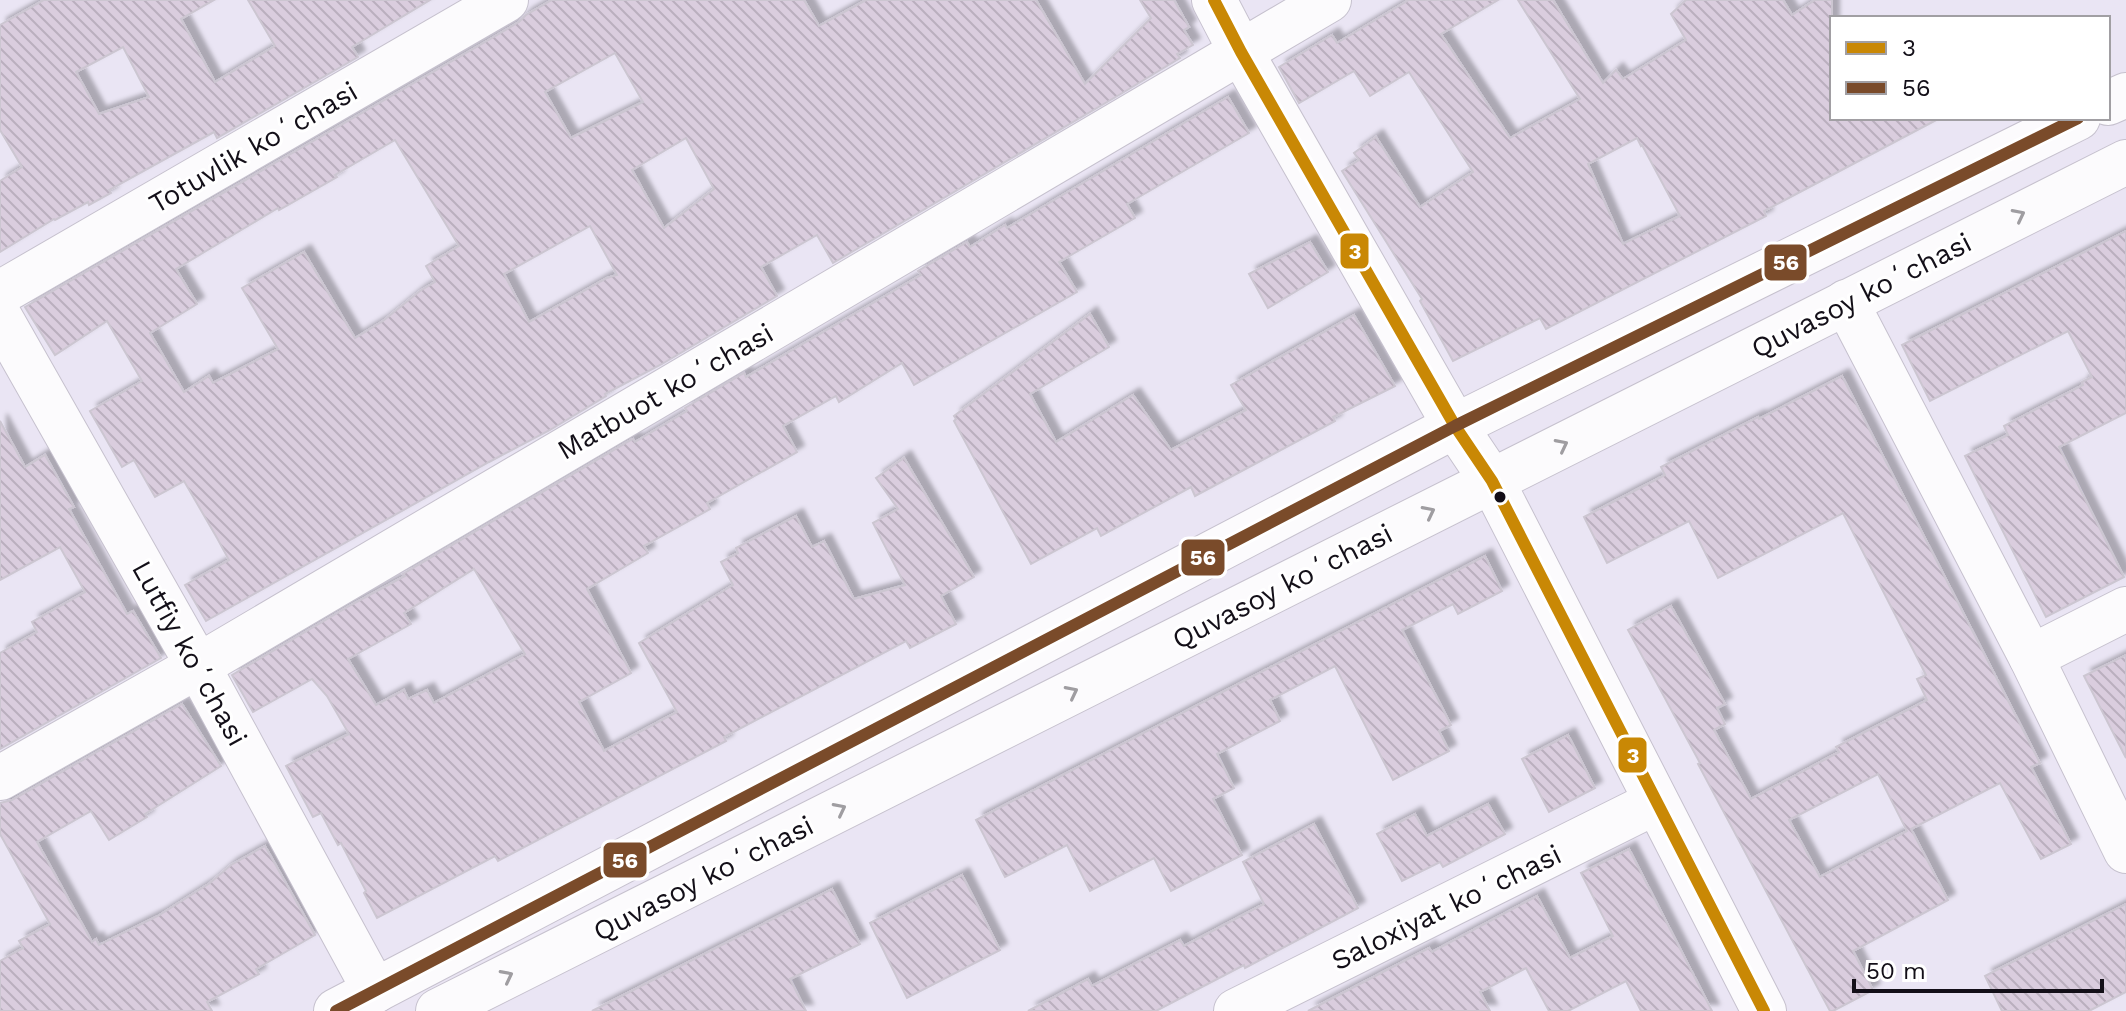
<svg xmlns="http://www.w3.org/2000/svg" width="2126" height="1011" font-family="'Work Sans',sans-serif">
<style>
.building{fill:url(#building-back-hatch);stroke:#ccc6d1;stroke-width:2;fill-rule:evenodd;filter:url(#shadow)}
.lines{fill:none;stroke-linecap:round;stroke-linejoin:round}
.minor-casing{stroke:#c6c1ce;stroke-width:46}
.major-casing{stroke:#c6c1ce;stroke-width:46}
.minor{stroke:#fcfbfd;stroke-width:44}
.major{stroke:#fcfbfd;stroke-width:44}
.bus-1-casing{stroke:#fff;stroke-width:18}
.bus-2-casing{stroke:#fff;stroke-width:18}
.bus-1{stroke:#c98805;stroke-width:12}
.bus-2{stroke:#7a4b2a;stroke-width:12}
.oneway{stroke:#9f9da1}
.bus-dot{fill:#130f18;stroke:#fff;stroke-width:3}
.labels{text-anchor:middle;stroke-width:6;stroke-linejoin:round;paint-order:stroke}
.street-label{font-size:28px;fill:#130f18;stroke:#fff}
.line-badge{stroke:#fff;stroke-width:3}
.badge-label{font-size:22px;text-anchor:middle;font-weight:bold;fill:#fff}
</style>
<defs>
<pattern id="building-back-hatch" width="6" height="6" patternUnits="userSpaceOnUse" patternTransform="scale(2)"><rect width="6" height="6" fill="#dacdde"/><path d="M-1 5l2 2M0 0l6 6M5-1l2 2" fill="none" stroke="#baafbe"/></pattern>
<filter id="shadow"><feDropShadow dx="7" dy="-7" stdDeviation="2" flood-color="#0004"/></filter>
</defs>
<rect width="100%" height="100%" fill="#eae5f4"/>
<g class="building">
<path d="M44,0H214L181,19L215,82L275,46L248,0H430L352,47L358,57L217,138L214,132L109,190L111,193L89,205L88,202L55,220L54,219L0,252V181L22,167L0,130V25ZM123,47L149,97L99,114L76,72Z"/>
<path d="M552,0H804L819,26L866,0H1036L1085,84L1151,18L1140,0H1174L1189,27L1184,30L1193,45L1177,54L1180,58L1119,95L833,263L817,235L761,267L777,296L662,364L605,394L606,396L550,430L489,462L206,621L185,585L229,560L217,538L184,481L155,497L134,460L122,467L90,411L142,381L107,321L55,355L25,307L487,41L519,22L526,15ZM615,53L643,102L571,138L545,92ZM686,138L714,189L664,228L632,170ZM395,140L459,246L426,266L435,282L420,291L383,321L355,338L304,252L242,288L278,349L213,383L209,376L184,392L150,333L197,304L176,269L278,208L279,210L337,177L335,175ZM590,226L617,275L607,278L529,322L504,274Z"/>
<path d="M1409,0H1498L1441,34L1510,138L1580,99L1518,0H1553L1603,83L1616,70L1623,79L1686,40L1671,14L1686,0H1783L1792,15L1815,0H1832V118H1940L1764,211L1766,216L1546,329L1540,318L1453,361L1420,301L1422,299L1342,171L1359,160L1354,153L1376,137L1420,207L1473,172L1409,72L1370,96L1354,71L1299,103L1279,67L1332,35L1337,43ZM1637,138L1641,146L1642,145L1680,216L1623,244L1588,164Z"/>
<path d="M1228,97L1249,133L1127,204L1135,218L1059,262L1077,292L914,385L902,363L839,402L836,396L783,426L797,452L707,503L710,509L644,546L648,553L587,589L631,673L579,702L604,751L677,712L639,643L733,585L721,562L738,553L736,548L796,516L812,547L824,541L854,599L905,585L873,523L898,509L876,478L904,458L974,577L941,596L956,624L910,648L906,641L724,737L726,741L498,861L495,856L377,918L364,893L366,891L341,843L338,845L321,813L313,817L286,766L349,734L327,696L312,679L253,712L232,675L351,605L405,576L403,574L631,440L633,439L635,442L687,411L685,408L744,373L746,377L921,275L918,271L967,242L970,247L1005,225L1007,228ZM474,569L525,654L434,703L427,690L408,699L404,690L376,705L348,659L411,624L404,613Z"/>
<path d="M2126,231V413L2059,447L2124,577L2046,617L1965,456L2008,435L2004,426L2083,385L2082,382L2092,377L2068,331L1930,401L1902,345Z"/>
<path d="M1310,242L1328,272L1268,308L1249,274Z"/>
<path d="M1090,314L1109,347L1030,394L1056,442L1133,395L1171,450L1246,410L1231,385L1354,315L1395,386L1333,417L1335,421L1195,496L1191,487L1101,536L1097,528L1031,564L954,421L956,419L954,416Z"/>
<path d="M1842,376L2040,763L2031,767L2071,844L2041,859L2000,783L1911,829L1948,900L1853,951L1873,990L1833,1011H1830L1698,764L1700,763L1628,630L1671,606L1725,704L1717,708L1725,724L1714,730L1751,799L1839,752L1836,747L1927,700L1917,679L1926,675L1843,513L1718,578L1689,521L1607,563L1584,517L1665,475L1661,467L1758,417L1759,419ZM1878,774L1907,831L1820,877L1789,820Z"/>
<path d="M0,421L25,467L45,455L74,507L69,509L127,614L133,611L161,658L0,749V653L37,632L32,622L85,592L60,547L0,580Z"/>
<path d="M1485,556L1502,591L1458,614L1453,604L1402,630L1451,725L1439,731L1449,751L1393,780L1335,666L1270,700L1280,721L1217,754L1234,788L1213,799L1242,855L1171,891L1154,858L1090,891L1067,845L1005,877L976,820Z"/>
<path d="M2126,655V758L2084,676Z"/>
<path d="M182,704L221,766L145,814L147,817L109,840L91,811L37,842L92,942L96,939L99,945L158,916L210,883L231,865L265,846L315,935L256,969L259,974L207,1002L212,1011H0V961L23,948L19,941L50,924L0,834V803L12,800Z"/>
<path d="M1568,735L1595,788L1549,812L1522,759Z"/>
<path d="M1488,804L1505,834L1443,867L1440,862L1402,881L1377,834L1415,814L1427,836Z"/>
<path d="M1314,824L1358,908L1245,968L1244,965L1156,1011H1028L1088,979L1092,986L1180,940L1184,946L1264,904L1243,862Z"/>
<path d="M1629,849L1712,1011H1641L1626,981L1568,1011H1549L1526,968L1480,992L1490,1011H1308L1429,948L1432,952L1537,896L1570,958L1613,936L1581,873Z"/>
<path d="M962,875L1000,950L907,998L870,923Z"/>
<path d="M832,889L860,944L790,979L806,1011H592Z"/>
<path d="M2126,904V992L2089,1011H2002L1985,976Z"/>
</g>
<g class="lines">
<defs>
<g id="minor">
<path d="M1214,0L1241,52L1455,426L1492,481L1764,1011"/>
<path d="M0,293L506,0"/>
<path d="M1846,302L2031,657L2126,851"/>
<path d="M0,317L198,666L375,991"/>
<path d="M2031,657L2126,609"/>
<path d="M0,778L198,666L1329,0"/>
<path d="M1236,1011L1656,802"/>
</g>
<g id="major">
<path d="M2108,103L2126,95"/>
<path d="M336,1011L1455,426L2078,118"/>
<path d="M438,1011L2126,162"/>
</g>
</defs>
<use href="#minor" class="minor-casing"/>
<use href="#major" class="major-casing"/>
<use href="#minor" class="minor"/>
<use href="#major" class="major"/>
<defs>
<path id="bus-1" d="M1214,0L1241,52L1455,426L1492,481L1764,1011"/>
<path id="bus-2" d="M336,1011L1455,426L2078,118"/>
</defs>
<use href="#bus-1" class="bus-1-casing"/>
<use href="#bus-2" class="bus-2-casing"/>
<use href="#bus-1" class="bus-1"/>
<use href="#bus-2" class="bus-2"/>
</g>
<defs><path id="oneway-chevron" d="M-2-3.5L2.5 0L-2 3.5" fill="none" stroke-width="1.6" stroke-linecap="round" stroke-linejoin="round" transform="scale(2)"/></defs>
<g class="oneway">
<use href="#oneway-chevron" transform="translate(2019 215) rotate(-27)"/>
<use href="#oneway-chevron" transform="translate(1562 445) rotate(-27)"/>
<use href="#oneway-chevron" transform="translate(1429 512) rotate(-27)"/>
<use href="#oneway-chevron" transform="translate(1072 692) rotate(-27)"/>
<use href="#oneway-chevron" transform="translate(840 809) rotate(-27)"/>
<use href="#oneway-chevron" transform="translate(507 976) rotate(-27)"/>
</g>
<circle class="bus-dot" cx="1500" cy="497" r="7"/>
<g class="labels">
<g class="street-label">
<text transform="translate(253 147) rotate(-30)" y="10">Totuvlik koʻchasi</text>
<text transform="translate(1861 295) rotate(-27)" y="10">Quvasoy koʻchasi</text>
<text transform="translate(665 391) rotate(-30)" y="10">Matbuot koʻchasi</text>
<text transform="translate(1282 586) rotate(-27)" y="10">Quvasoy koʻchasi</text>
<text transform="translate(190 653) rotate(61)" y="10">Lutfiy koʻchasi</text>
<text transform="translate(703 878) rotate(-27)" y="10">Quvasoy koʻchasi</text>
<text transform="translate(1446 907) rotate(-26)" y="10">Saloxiyat koʻchasi</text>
</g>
</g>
<g class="line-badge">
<rect x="1339" y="232" width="31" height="38" rx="8" fill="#c98805"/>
<rect x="1763" y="243" width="45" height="39" rx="8" fill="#7a4b2a"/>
<rect x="1180" y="538" width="46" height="39" rx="8" fill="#7a4b2a"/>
<rect x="1617" y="736" width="31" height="38" rx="8" fill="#c98805"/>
<rect x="602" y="841" width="46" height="38" rx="8" fill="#7a4b2a"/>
</g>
<g class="badge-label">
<text x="1355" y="259">3</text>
<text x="1786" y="270">56</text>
<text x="1203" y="565">56</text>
<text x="1633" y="763">3</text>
<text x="625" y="868">56</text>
</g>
<rect x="1830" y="16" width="280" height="104" fill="#ffffff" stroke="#a19fa3" stroke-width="2"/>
<rect x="1846" y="42" width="40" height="12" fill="#c98805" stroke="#a19fa3" stroke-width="2"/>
<text x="1902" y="56" font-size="24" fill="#130f18">3</text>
<rect x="1846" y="82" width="40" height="12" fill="#7a4b2a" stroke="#a19fa3" stroke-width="2"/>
<text x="1902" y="96" font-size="24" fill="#130f18">56</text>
<path d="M1854 979v12h248v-12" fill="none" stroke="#130f18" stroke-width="4"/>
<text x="1866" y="979" font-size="24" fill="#130f18" stroke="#ffffff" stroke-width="6" paint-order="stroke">50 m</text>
</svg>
